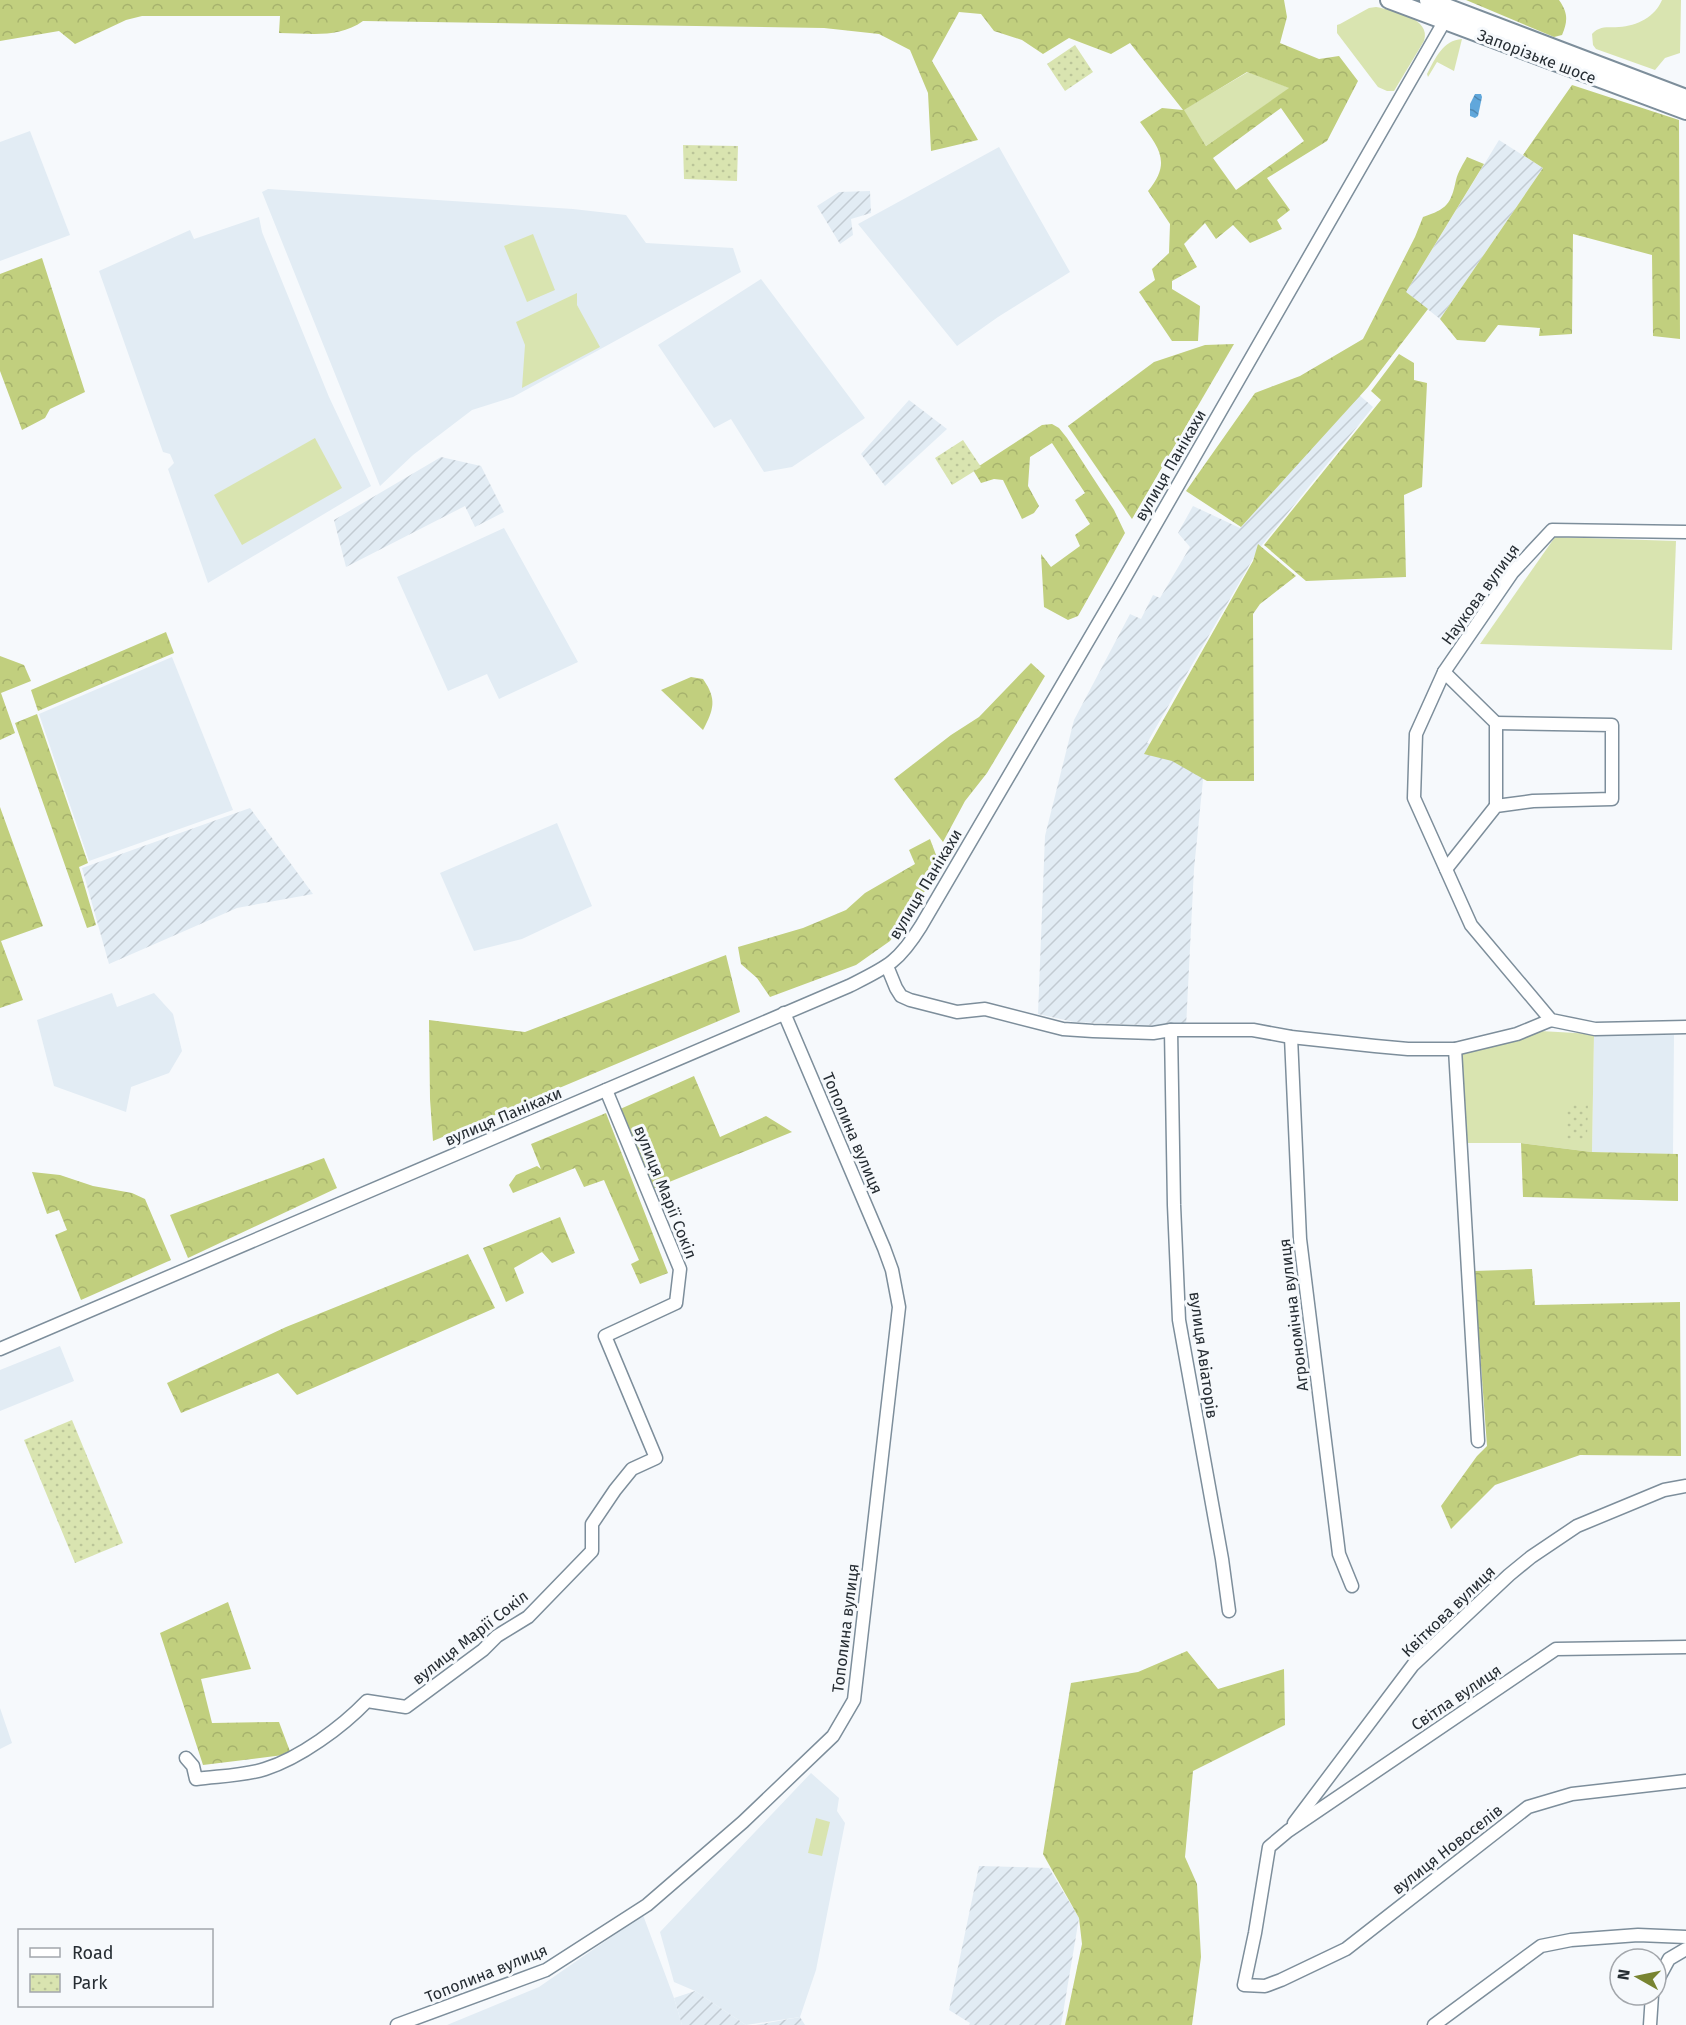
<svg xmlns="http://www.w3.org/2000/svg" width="1686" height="2025" font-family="'Fira Sans',sans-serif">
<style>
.built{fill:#e2ecf4}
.industrial{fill:url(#industrial-furrows)}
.grass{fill:#d9e4b0}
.forest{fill:url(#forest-crowns);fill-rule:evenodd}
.park{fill:url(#park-dots)}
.water{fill:url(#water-waves)}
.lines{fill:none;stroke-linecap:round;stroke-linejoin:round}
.minor-casing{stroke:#7d8e9b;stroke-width:15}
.major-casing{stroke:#7d8e9b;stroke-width:20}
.minor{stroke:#fff;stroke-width:12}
.major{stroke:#fff;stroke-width:16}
.labels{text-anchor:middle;stroke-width:6;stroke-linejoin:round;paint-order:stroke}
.street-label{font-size:16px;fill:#262d33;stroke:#f6f9fc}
</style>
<defs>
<pattern id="industrial-furrows" width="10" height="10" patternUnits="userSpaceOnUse" patternTransform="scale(1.5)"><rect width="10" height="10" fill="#e2ecf4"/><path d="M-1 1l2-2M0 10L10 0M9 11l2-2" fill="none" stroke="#c2cbd2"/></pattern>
<pattern id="forest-crowns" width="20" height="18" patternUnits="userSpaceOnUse" patternTransform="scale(1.5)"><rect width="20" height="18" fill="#c1cf7e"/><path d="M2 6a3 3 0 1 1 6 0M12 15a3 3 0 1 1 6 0" fill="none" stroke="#a6b26d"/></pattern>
<pattern id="park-dots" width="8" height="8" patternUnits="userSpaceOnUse" patternTransform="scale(1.5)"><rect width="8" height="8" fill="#d9e4b0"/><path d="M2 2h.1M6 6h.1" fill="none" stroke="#bac498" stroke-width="1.8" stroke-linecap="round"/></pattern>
<pattern id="water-waves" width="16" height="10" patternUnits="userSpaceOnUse" patternTransform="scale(1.5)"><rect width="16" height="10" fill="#60a7db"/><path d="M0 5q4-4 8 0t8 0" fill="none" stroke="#4f88b2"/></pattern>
</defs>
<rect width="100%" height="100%" fill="#f6f9fc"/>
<g class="built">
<path d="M30,131L70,235L0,261V142Z"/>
<path d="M999,147L1070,272L998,317L957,346L858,224Z"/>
<path d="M268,189L573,209L626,215L646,243L733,248L741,272L513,397L472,410L413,455L380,486L262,192Z"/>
<path d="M259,217L262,232L329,397L371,486L208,583L168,469L174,463L170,454L163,452L99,271L190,230L194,239Z"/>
<path d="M761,279L865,418L792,467L764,472L731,419L714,428L658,345Z"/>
<path d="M504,528L578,662L499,699L487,674L448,691L397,577Z"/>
<path d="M172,657L233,810L89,861L39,714Z"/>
<path d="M557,823L592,906L522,939L474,951L440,873Z"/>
<path d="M112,993L117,1007L154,993L173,1014L182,1051L169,1073L131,1087L126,1112L54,1086L37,1020Z"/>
<path d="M1594,1034L1674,1035L1673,1154L1592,1152Z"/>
<path d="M60,1346L74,1381L0,1411V1370Z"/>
<path d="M0,1708L12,1743L0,1749Z"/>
<path d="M811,1773L839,1798L837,1811L845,1823L816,1970L800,2017L746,2025L695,1991L674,1982L660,1932Z"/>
<path d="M643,1915L674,1998L682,2025H447L539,1987Z"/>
</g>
<g class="industrial">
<path d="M1499,140L1543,168L1440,319L1406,292Z"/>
<path d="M870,191L871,213L851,219L853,235L840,244L817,206L839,192Z"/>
<path d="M1351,388L1373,407L1258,550L1147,743L1205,760L1194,869L1186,1027L1074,1022L1038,1014L1045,836L1074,720L1130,614L1141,619L1153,595L1160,598L1190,547L1178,533L1193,506L1240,528Z"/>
<path d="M909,400L947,429L885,486L861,454Z"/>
<path d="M441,457L481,466L504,512L475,527L465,506L346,567L334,520Z"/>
<path d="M250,808L313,894L237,908L109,964L82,868Z"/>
<path d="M979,1866L1049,1868L1079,1918L1061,2025H969L970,2023L949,2010Z"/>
<path d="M695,1991L746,2025H682L674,1998Z"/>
<path d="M800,2017L805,2025H756Z"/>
</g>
<g class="grass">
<path d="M1662,0H1681L1680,53L1665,58L1655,70L1596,49L1593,45L1592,34C1600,25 1609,28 1619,27C1637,26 1655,17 1662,0Z"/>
<path d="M1376,7C1392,10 1432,18 1424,41L1394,91H1387L1378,87L1337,33V25L1340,24L1369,8Z"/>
<path d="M1462,39L1454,71L1437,62L1428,77L1427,74C1435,59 1443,40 1462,39Z"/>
<path d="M1248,72L1290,88L1206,146L1183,110Z"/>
<path d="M533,234L555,290L527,302L504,246Z"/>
<path d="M577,293V305L600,347L522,388L525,345L516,322Z"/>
<path d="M315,438L342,488L242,545L214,495Z"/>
<path d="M1555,537L1676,541L1672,650L1480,644Z"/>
<path d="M1540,1031L1594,1034L1592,1152L1521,1143H1466L1458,1053Z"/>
<path d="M816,1818L830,1822L822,1856L808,1853Z"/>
</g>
<g class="forest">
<path d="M0,0H1284L1287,17L1280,43L1319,59L1339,56L1358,81L1327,141L1267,178L1290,210L1277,220L1282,229L1250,243L1233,225L1216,239L1205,223L1184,244L1197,267L1172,281V289L1200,306L1198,341H1172L1139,292L1155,280L1152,269L1169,253L1170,224L1148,191C1172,162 1159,148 1140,122L1162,108L1183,110L1130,43L1111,54L1069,38L1043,54L1022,40L994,31L981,14L959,12L932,61L978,140L931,151L928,93L910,50L879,34L824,28L363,21C338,39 309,33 279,33L280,16H142L126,20L75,44L59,31L0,41ZM1247,72L1289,88L1206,146L1184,110ZM1281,108L1304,141L1236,190L1213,158Z"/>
<path d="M1466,0H1559C1568,13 1568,21 1562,35L1554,37Z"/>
<path d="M1572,85L1679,120L1680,339L1653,336L1652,255L1573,234L1572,334L1539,336L1540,328L1498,325L1485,342L1457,340L1440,319L1543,168L1523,155Z"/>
<path d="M1467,157L1484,164L1406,292L1428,309L1368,387L1241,527L1186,491L1255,393L1300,376L1363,339L1415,237L1423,217C1447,209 1451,204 1456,180C1458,172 1463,164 1467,157Z"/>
<path d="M42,258L85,392L50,409L45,418L22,430L0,371V274Z"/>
<path d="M1234,344L1132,519L1068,426L1154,362L1205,345Z"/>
<path d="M1399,354L1414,363V380L1427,383L1422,487L1404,495L1406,577L1306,581L1264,545L1381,400L1371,391Z"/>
<path d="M1052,424L1059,428L1067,438L1114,510L1125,533L1078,616L1068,620L1044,607L1041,554L1051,567L1080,546L1075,535L1090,524L1075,500L1085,493L1052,443L1030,457L1028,486L1039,506L1034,513L1022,519L1003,480L994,479L981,483L973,470L1042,425Z"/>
<path d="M1258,544L1296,576L1260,604L1253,614L1254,781H1207L1172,761L1144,754L1253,561Z"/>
<path d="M166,632L174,653L38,711L31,690Z"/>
<path d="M0,656L24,665L31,681L1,693L15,733L0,740Z"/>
<path d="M1031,663L1045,676L987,773L965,801L943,842L894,779L951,735L979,717Z"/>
<path d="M691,677L703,679C717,699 714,709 703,730L661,690Z"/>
<path d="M37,714L88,863L79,867L96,925L87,928L15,723Z"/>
<path d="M0,807L43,926L1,941L23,1000L0,1008Z"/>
<path d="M930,839L941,868L890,941L856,965L770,997L757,978L741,964L738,947L803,928L846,910L865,893L915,864L909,850Z"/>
<path d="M726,955L740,1012L433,1141L430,1099L429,1020L525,1032Z"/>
<path d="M694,1076L720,1137L766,1116L792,1132L652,1189L618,1110Z"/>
<path d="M606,1113L668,1273L640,1284L631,1264L639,1260L604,1180L584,1187L575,1168L513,1193L509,1185L516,1175L537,1166L541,1169L531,1144Z"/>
<path d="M1521,1143L1592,1152L1678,1154V1201L1523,1197Z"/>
<path d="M324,1158L337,1188L188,1258L170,1215Z"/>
<path d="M32,1172L60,1175L93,1186L132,1193L145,1199L171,1260L81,1300L55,1235L67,1230L59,1210L47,1214Z"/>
<path d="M560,1217L575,1253L552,1263L542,1252L514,1268L524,1293L506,1302L483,1248Z"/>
<path d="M468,1254L495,1308L297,1395L278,1373L181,1413L167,1383L286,1327Z"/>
<path d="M1532,1269L1535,1305L1680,1302L1681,1456L1580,1455L1495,1485L1451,1529L1441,1506L1477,1456L1487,1446L1474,1271Z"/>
<path d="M228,1602L251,1669L201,1679L212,1723L279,1722L291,1754L203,1765L160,1633Z"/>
<path d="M1187,1651L1218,1689L1284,1669L1285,1725L1193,1771L1185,1857L1197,1884L1201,1957L1192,2025H1065L1082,1944L1079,1918L1043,1854L1071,1683L1138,1672Z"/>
</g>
<g class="park">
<path d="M1075,45L1093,72L1065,91L1047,64Z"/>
<path d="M683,145L738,146L737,181L684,179Z"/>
<path d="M963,440L981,467L952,485L935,458Z"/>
<path d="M1567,1103H1588L1587,1140L1566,1139Z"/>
<path d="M72,1420L123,1543L75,1563L24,1440Z"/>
</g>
<path class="water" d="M1475,94H1481L1482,97L1478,116L1475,118L1470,116V104Z"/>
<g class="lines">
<defs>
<g id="minor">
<path d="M1686,532L1552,530L1512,573L1444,672L1416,734L1414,798L1471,925L1551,1020L1595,1029L1686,1027"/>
<path d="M1444,672L1496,723V806"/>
<path d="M1446,869L1496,806L1533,801L1612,799V725L1496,723"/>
<path d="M887,966L896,988L901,996L910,1000L957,1012L985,1009L1063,1029L1093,1031L1153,1033L1171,1030H1253L1291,1037L1375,1046L1408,1049H1455L1517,1034L1551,1020"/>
<path d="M1171,1030L1174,1205L1179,1320L1222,1559L1229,1611"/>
<path d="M1291,1037L1300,1239L1339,1554L1352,1586"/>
<path d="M1455,1049L1478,1441"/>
<path d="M0,1349L849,986C887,967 898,963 921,926L1119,588L1448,15"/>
<path d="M1686,1647L1556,1649L1288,1831L1269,1847L1255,1933L1244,1985L1265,1986L1281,1980L1346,1949L1528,1807L1572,1794L1686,1781"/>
<path d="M186,1758L193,1766L196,1779C218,1776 243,1776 265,1769C300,1758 342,1727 367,1701L406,1707L483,1650L497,1636L528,1617L592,1551V1524L615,1490L632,1469L656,1458L605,1336L676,1303L680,1269L606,1090"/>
<path d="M1294,1823L1413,1665L1509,1575L1531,1557L1577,1526L1664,1490L1686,1486"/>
<path d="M1656,1983L1669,1959L1686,1949"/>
<path d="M397,2025L546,1970L647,1905L743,1822L833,1736L854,1700L899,1307L892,1270L884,1248L784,1013"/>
<path d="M1434,2025L1541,1946L1571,1940L1638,1935L1686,1937"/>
<path d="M1650,2025L1652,1995"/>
</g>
<g id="major">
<path d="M1389,0L1686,111"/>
<path d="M1428,0L1686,98"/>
</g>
</defs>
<use href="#minor" class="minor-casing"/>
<use href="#major" class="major-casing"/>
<use href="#minor" class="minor"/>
<use href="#major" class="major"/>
</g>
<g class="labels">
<g class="street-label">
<text transform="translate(1537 56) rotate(21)" y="6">Запорізьке шосе</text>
<text transform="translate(1170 465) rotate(-60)" y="6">вулиця Панікахи</text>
<text transform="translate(1480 594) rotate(-54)" y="6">Наукова вулиця</text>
<text transform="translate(925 884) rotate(-59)" y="6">вулиця Панікахи</text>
<text transform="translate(503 1116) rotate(-23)" y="6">вулиця Панікахи</text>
<text transform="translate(853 1133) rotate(67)" y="6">Тополина вулиця</text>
<text transform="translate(666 1192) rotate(68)" y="6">вулиця Марії Сокіл</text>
<text transform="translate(1293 1315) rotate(-97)" y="6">Агрономічна вулиця</text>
<text transform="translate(1204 1355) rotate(82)" y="6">вулиця Авіаторів</text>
<text transform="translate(1448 1611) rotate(-44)" y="6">Квіткова вулиця</text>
<text transform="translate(845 1628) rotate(-83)" y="6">Тополина вулиця</text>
<text transform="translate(470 1637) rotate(-38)" y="6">вулиця Марії Сокіл</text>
<text transform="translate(1456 1697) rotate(-34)" y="6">Світла вулиця</text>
<text transform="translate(1447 1849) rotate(-38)" y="6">вулиця Новоселів</text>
<text transform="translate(486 1973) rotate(-22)" y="6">Тополина вулиця</text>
</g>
</g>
<rect x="18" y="1929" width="195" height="78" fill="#f6f9fc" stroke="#a3a7ac" stroke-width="1.5"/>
<rect x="30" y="1948" width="30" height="9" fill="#ffffff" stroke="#a3a7ac" stroke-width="1.5"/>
<text x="72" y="1959" font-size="18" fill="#262d33">Road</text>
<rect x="30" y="1974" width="30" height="18" fill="url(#park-dots)" stroke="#a3a7ac" stroke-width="1.5"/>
<text x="72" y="1989" font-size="18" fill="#262d33">Park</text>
<g transform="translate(1638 1977) rotate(279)"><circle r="28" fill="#f6f9fc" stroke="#a3a7ac" stroke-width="1.5"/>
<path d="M0-4.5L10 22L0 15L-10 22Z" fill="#788431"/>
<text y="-9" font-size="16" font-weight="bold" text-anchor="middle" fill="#262d33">N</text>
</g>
</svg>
